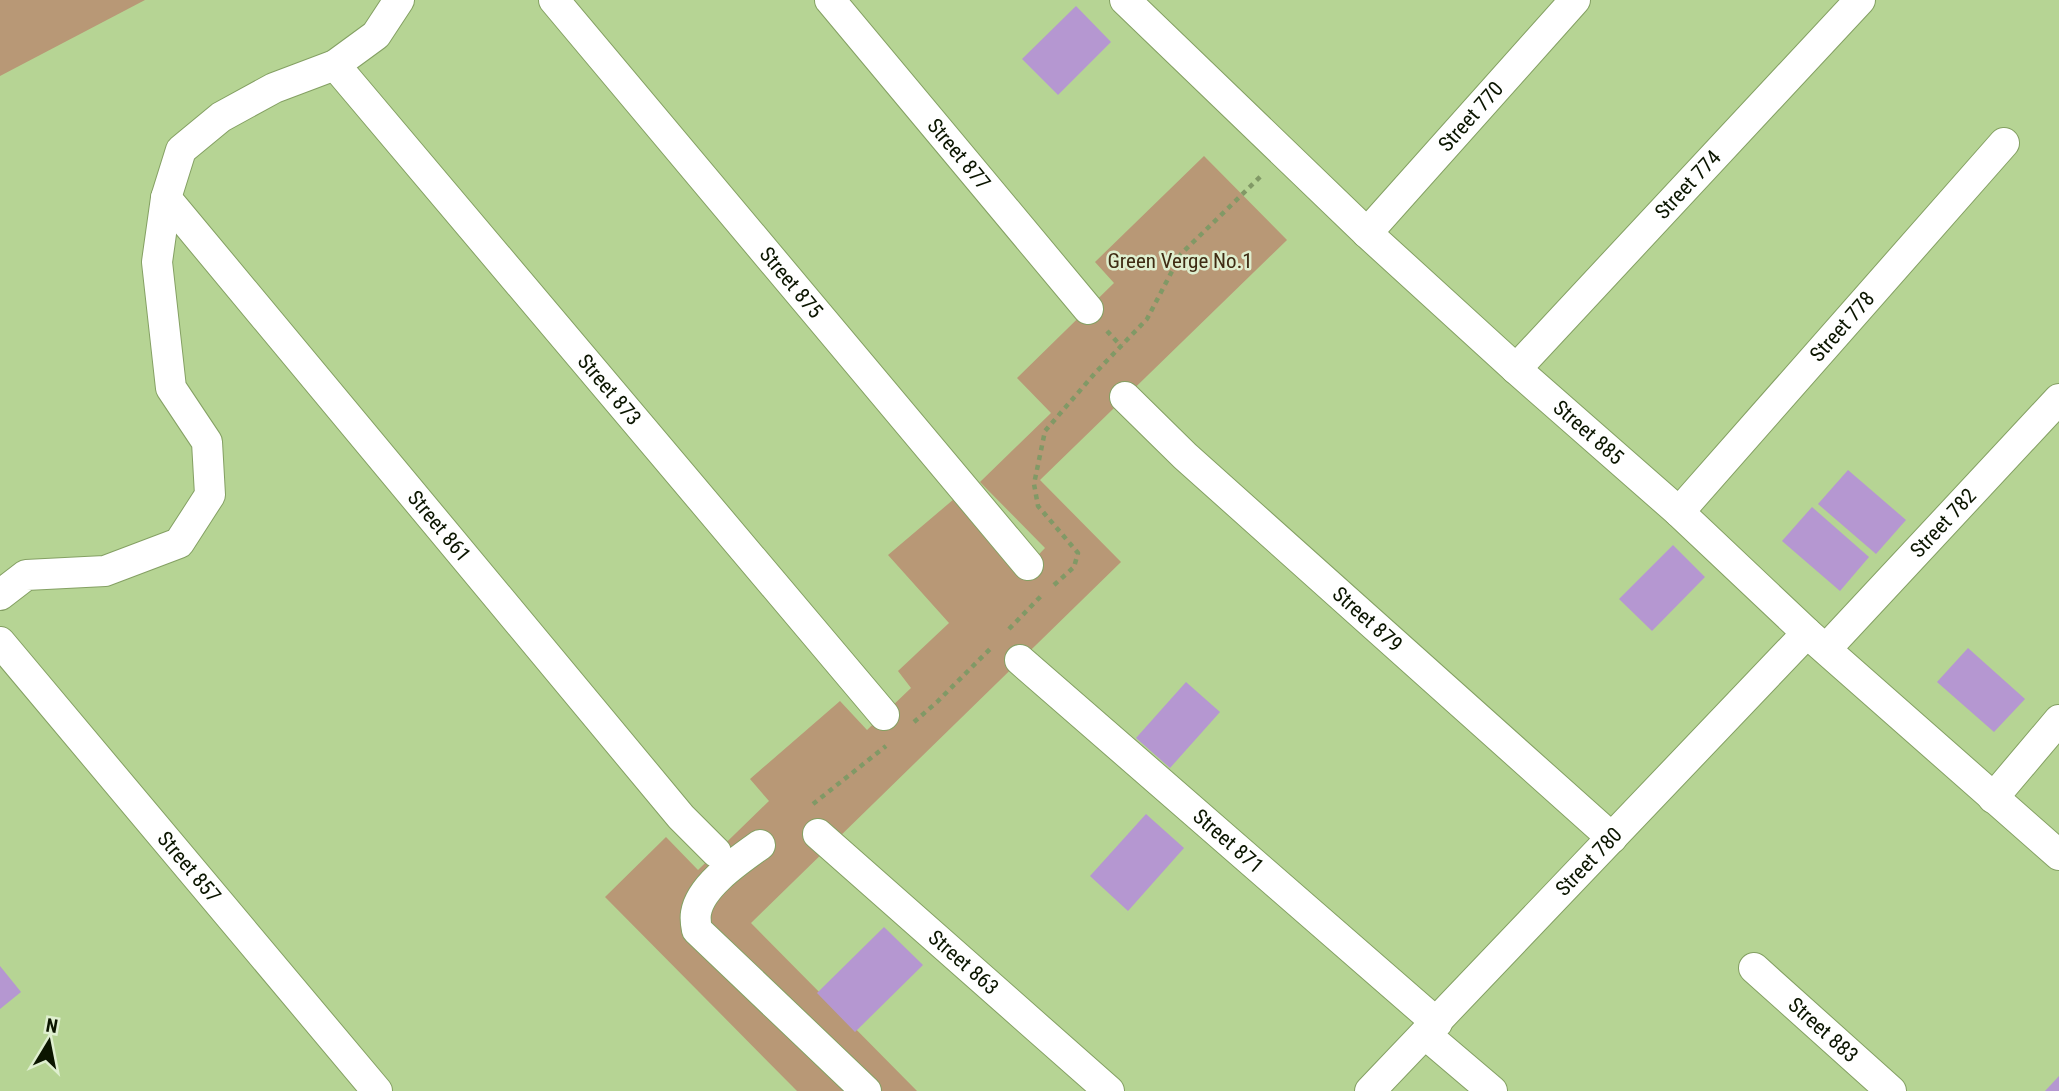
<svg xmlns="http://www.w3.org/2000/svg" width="2059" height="1091" font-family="'Roboto Condensed',sans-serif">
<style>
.green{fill:#b89876}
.building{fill:#b597d1}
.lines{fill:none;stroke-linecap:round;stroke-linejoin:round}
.street-casing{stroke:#84a063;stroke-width:32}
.path{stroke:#819966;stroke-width:4.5;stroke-dasharray:5 5;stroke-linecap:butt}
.street{stroke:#fff;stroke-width:30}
.labels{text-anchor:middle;stroke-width:5;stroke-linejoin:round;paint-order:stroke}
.street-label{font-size:21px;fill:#0b1500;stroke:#dfefcf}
.park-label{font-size:21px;fill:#3f2b13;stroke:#dfefcf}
</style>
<rect width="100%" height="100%" fill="#b6d494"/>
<g class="green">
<path d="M0,0H145L0,76Z"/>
<path d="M1204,156L1287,240L1040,480L1121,562L751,923L917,1091H797L605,897L666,837L698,870L769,801L750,779L840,701L867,730L911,688L898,671L949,623L888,555L954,499L1020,574L1045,548L980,482L1051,413L1017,378L1114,283L1095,262Z"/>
</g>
<g class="building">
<path d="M1076,6L1111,42L1058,95L1022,59Z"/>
<path d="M1848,470L1906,520L1876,554L1818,504Z"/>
<path d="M1812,507L1869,557L1840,591L1782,541Z"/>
<path d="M1673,545L1705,577L1652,631L1619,599Z"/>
<path d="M1968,648L2025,699L1994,732L1937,682Z"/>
<path d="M1186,682L1220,712L1170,768L1136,738Z"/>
<path d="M1146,814L1184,848L1128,911L1090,876Z"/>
<path d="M884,927L923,965L855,1032L817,993Z"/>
<path d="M0,966L21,992L0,1009Z"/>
<path d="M2059,1076V1091H2045Z"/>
</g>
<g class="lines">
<defs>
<g id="street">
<path id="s1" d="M554,0L1028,565"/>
<path id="s2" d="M830,0L1088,309"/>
<path id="s3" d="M1125,0L1367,233L1516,369L1679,512L1807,633L2059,855"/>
<path id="s4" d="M335,65L884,715"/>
<path id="s5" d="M166,198L681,817L716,852"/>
<path id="s6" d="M1367,233L1575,0"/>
<path id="s7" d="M1516,369L1860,0"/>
<path id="s8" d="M1125,397L1185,456L1612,838"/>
<path id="s9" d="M1679,512L2004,143"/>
<path d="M0,595L26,575L105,571L179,543L210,495L207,442L171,388L157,262L166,198L181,150L221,117L274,88L335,65L376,35L399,0"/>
<path id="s10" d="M0,642L377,1091"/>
<path id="s11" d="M1826,649L2059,399"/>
<path id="s12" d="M1020,660L1437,1023"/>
<path d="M1993,798L2059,720"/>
<path id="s13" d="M818,834L1109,1091"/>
<path d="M760,845C739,860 700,886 696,913C695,919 696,925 697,930L866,1091"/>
<path id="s14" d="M1754,968L1891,1091"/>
<path d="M1425,1034L1492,1091"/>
<path id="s15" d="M1370,1091L1807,633"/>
</g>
</defs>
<use href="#street" class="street-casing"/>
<g class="path">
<path d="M1107,331L1121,346"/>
<path d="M1054,585L1074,567L1078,553L1038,506L1034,484L1045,431L1096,372L1147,319L1181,254L1263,174"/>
<path d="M1009,629L1042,595"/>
<path d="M914,722L937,702L991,648"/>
<path d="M813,804L886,746"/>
</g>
<use href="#street" class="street"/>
</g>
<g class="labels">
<g class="street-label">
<text dy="7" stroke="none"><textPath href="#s6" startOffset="156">Street 770</textPath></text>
<text dy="7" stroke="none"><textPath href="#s2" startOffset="201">Street 877</textPath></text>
<text dy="7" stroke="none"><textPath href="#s7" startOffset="252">Street 774</textPath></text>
<text dy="7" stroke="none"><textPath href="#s1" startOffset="369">Street 875</textPath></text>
<text dy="7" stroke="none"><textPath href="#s9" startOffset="247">Street 778</textPath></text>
<text dy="7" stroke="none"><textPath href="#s4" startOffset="425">Street 873</textPath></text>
<text dy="7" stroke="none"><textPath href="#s3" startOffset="634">Street 885</textPath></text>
<text dy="7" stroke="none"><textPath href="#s11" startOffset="172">Street 782</textPath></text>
<text dy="7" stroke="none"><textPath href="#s5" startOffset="427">Street 861</textPath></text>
<text dy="7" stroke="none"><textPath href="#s8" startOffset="329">Street 879</textPath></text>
<text dy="7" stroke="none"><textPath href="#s12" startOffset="276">Street 871</textPath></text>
<text dy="7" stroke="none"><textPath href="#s15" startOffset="317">Street 780</textPath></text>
<text dy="7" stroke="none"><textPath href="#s10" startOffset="294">Street 857</textPath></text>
<text dy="7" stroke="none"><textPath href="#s13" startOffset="194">Street 863</textPath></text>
<text dy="7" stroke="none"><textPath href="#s14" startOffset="93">Street 883</textPath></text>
</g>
<g class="park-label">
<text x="1180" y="268">Green Verge No.1</text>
</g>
</g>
<g transform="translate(49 1042) rotate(10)" stroke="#dfefcf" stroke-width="5" paint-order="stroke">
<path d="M0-5L12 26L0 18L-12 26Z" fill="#0b1500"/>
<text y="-10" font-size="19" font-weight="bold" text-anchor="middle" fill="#0b1500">N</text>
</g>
</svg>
